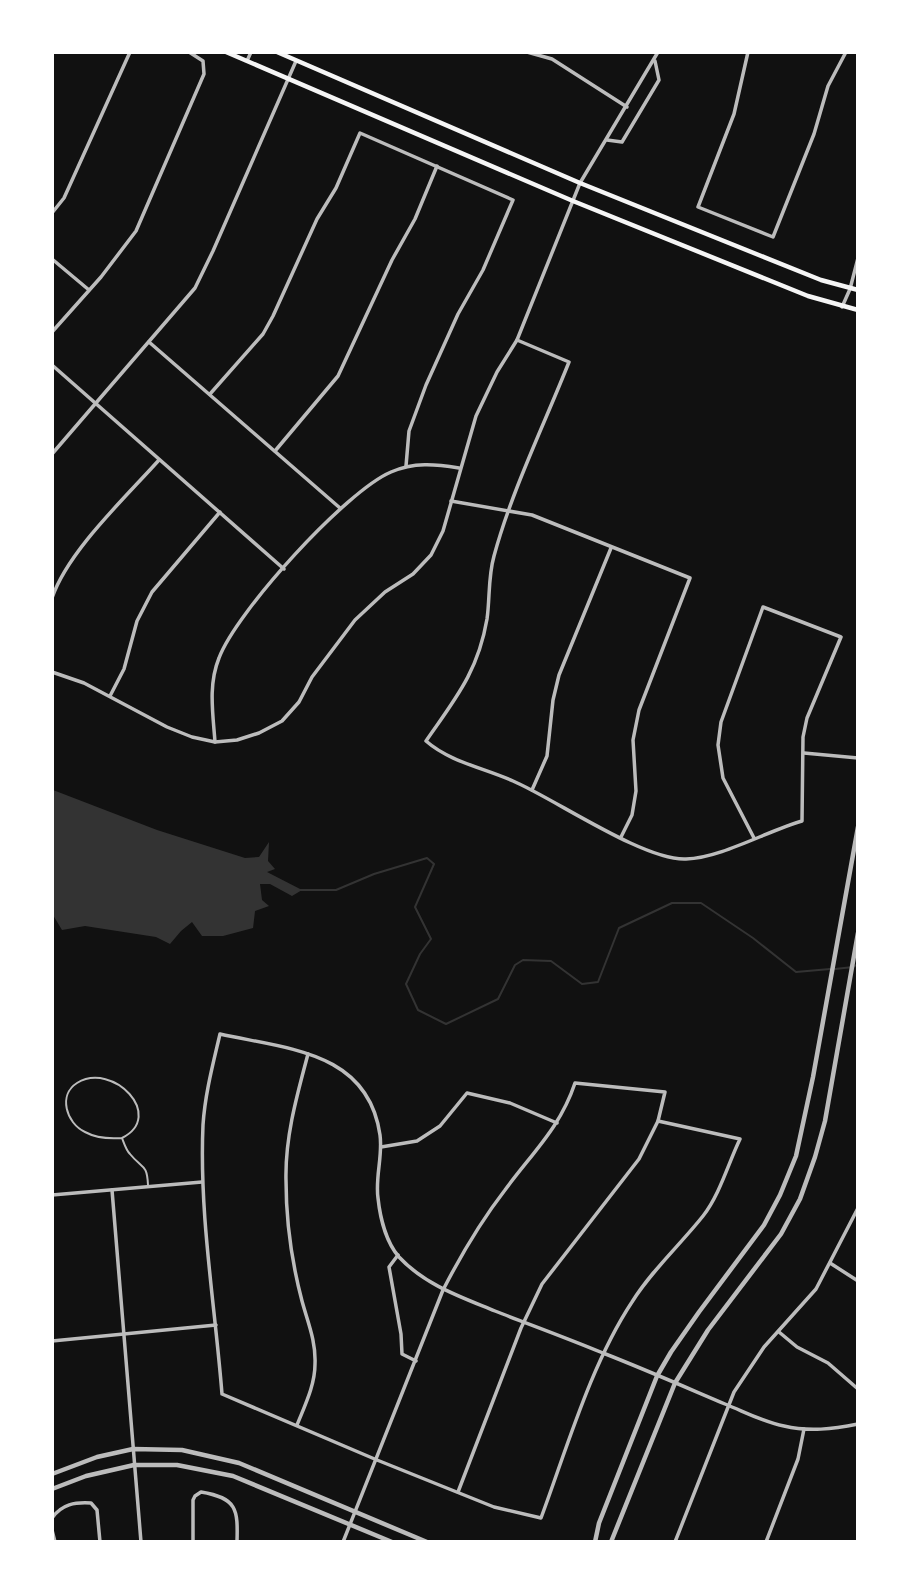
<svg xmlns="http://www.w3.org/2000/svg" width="910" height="1594" font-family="'Varela Round',sans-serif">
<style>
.water{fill:#333}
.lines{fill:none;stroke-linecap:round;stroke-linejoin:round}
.stream{stroke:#333;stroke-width:2}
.service{stroke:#bcbcbc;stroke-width:2}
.minor{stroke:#bcbcbc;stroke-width:3.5}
.tertiary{stroke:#bcbcbc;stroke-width:4.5}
.secondary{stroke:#f5f5f5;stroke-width:4.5}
</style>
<rect width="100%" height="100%" fill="#111"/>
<path class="water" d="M53,790L157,830L245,858L259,857L269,842L268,861L275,869L267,872L302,890L292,896L270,884H260L262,900L269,906L255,911L253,928L223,936H202L192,922L181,931L170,944L156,937L85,926L62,930L53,915Z"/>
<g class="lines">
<g class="stream">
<path d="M300,890H336L374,874L427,858L434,864L415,907L431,939L420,954L406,984L418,1010L446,1024L498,999L515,965L523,960L551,961L582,984L598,982L619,928L672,903H701L753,938L796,972L830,969"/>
<path d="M835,969L853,967L858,964"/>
</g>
<path class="service" d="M122,1138C109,1139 96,1138 85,1132C66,1123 58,1095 77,1083C113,1061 166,1116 122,1138C124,1143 126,1150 130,1154C142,1169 147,1163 148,1185"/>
<g class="minor">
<path d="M527,52L552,59L627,107"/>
<path d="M748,52L734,114L698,207L773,237L814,134L828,86L846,52"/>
<path d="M247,61L251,52"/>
<path d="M607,140L622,142L659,80L655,61"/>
<path d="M52,213L64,198L130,52"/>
<path d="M52,259L89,290"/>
<path d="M842,307L850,289L858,258"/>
<path d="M52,332L101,277L136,231L204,74L203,61L189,52"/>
<path d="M517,340L569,362C544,425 512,490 494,556C488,577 490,598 487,619C478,672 455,699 426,741C450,762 484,768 513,781C555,799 644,861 686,859C721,858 767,831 802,821L803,737L807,718L841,637L763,607L721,722L718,745L723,778L754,838"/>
<path d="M149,342L340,508"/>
<path d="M52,365L284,569"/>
<path d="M210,394L263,334L273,316L317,219L336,188L360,133L513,200L483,270L458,314L426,385L409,431L406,466"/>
<path d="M275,451L338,376L392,260L415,219L437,166"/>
<path d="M52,454L195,288L213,251L296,61"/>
<path d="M451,501L532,515L690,578L639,710L633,740L636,791L632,815L621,837"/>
<path d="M52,598C68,551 125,498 159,460"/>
<path d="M52,672L84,683L167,727L192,737L215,742L237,740L259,733L282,721L299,702L312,677L355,620L385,592L413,574L431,555L443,531L476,416L497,372L517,340L580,183L658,52"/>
<path d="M110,696L124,669L137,621L152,592L220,512"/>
<path d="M215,742C213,714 208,685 219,658C236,612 346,491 391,472C414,462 435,464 459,468"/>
<path d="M804,753L858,758"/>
<path d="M532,790L547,756L553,700L559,675L611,548"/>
<path d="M658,1121L740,1139C728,1164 720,1194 703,1216C680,1245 652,1270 632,1302C591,1364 567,1448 541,1518L494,1507L377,1460L222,1394C215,1305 199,1214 203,1125C205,1094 213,1064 220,1034C287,1049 368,1051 380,1135C383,1156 375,1177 378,1198C380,1217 386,1242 399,1257C425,1285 461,1297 495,1311C531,1325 567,1338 603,1353C644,1369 685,1387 725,1404C745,1412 763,1422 784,1426C809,1432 833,1429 858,1424"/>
<path d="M381,1147L417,1141L440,1126L467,1093L510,1103L557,1123"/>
<path d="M112,1190L141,1542"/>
<path d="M52,1195L202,1182"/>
<path d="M398,1255L389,1267L401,1334L402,1354L416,1361"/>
<path d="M830,1263L858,1281"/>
<path d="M779,1332L797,1347L828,1363L858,1389"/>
<path d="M52,1341L216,1325"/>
<path d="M297,1425C305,1405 315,1385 315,1364C316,1341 308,1323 302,1301C292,1263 286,1219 286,1180C285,1137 297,1095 308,1054"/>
<path d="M52,1518C62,1504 75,1502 91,1503L97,1510L100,1542"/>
<path d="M52,1530L55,1542"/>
<path d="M193,1542V1500L195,1496L201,1492C237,1498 238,1509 237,1542"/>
<path d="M343,1542L443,1290C461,1255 481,1221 505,1190C532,1153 560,1128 575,1083L665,1092L658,1121L639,1159L542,1284L521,1328L458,1492"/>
<path d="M675,1542L734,1392L764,1347L816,1289L858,1208"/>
<path d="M766,1542L798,1459L804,1429"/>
</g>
<g class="tertiary">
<path d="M52,1474L97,1457L133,1449L182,1450L239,1463L427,1542"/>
<path d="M52,1489L86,1476L134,1465H177L233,1476L392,1542"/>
<path d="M595,1542L599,1523L657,1376L671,1352L699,1312L764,1225L780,1195L796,1156L813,1077L858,827"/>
<path d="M611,1542L675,1383L708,1330L781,1234L800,1199L815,1157L825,1121L858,933"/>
</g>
<g class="secondary">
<path d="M226,52L573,201L808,296L858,310"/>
<path d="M277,52L580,183L821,280L858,290"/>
</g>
</g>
<rect width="910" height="1594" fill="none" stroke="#ffffff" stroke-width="108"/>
</svg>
